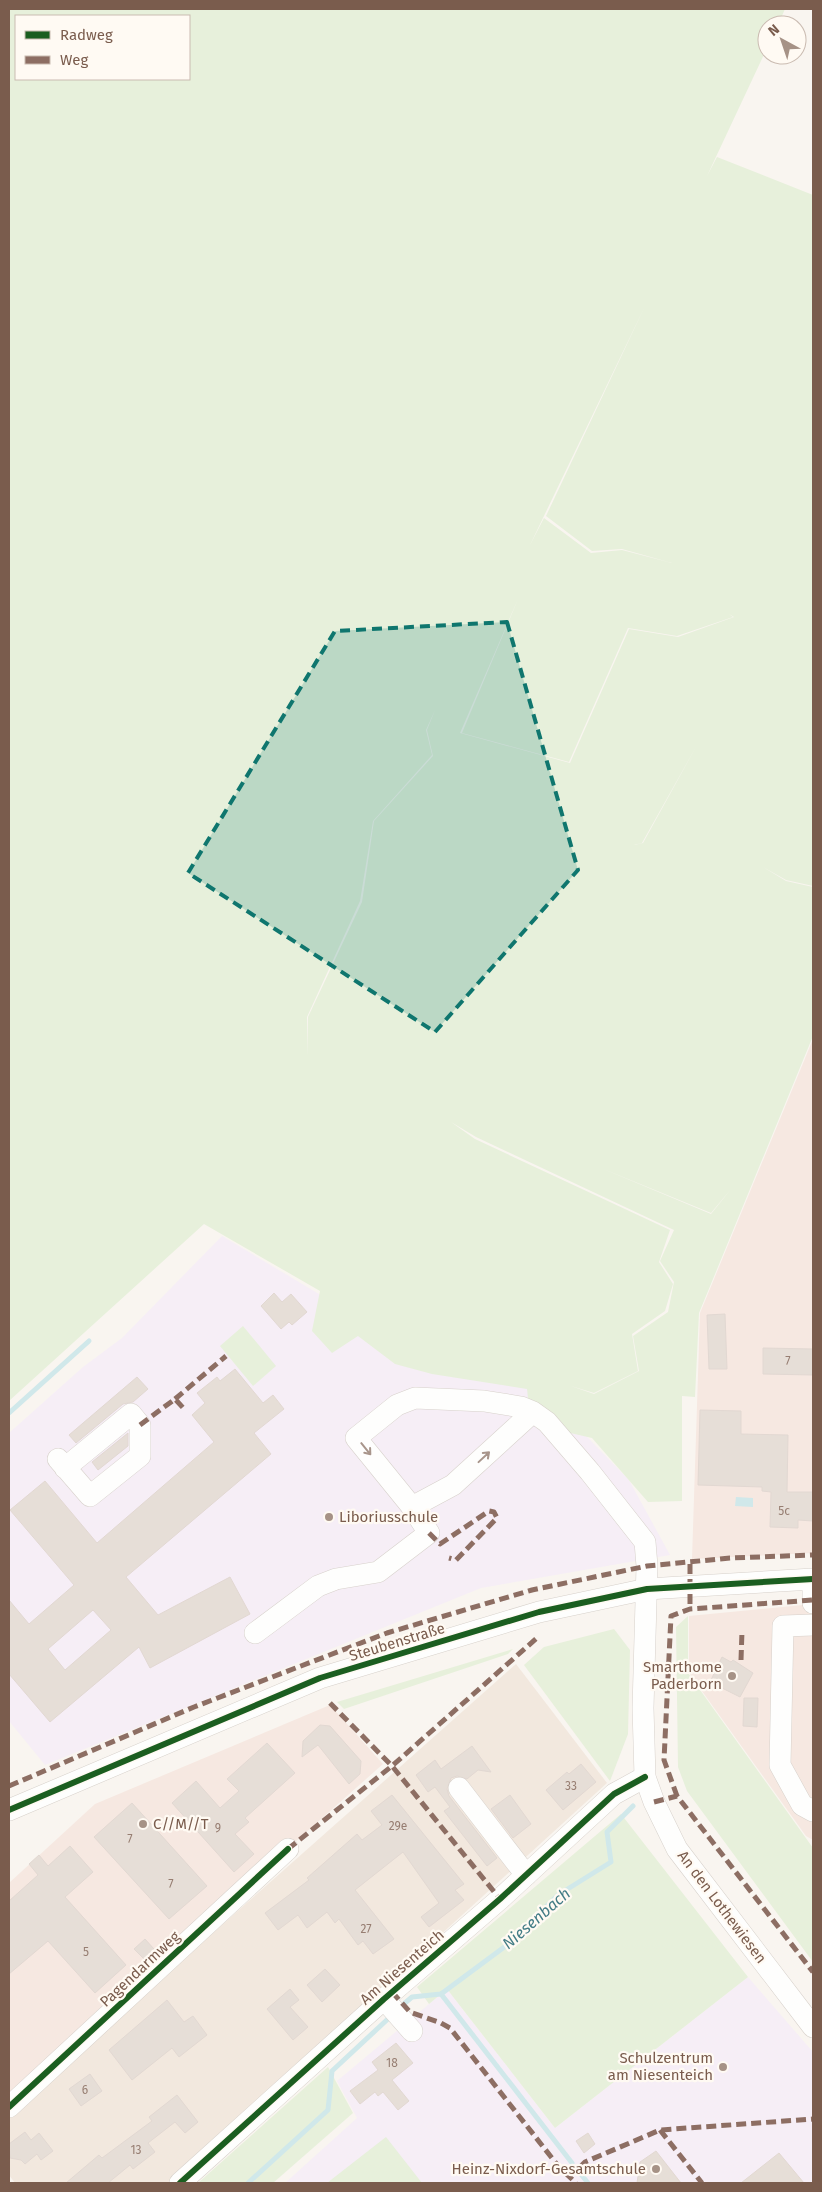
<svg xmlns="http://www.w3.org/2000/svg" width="822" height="2192" font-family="'Fira Sans',sans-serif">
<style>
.residential{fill:#f2e8de}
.commercial{fill:#f6e8e1}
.education{fill:#f6eef6}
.green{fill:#e7f0db;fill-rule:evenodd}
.water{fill:#d0e8ea}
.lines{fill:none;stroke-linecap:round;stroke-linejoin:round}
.stream{stroke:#d0e8ea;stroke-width:5}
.building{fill:#e6ded7;stroke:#e2d8d2;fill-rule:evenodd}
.minor-casing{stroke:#d7d1cb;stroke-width:22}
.minor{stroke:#fefefd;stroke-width:21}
.quiet{stroke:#8d6e63;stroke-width:5;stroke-dasharray:10 5;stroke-linecap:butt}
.cycleway-casing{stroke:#fffaf3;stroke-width:9}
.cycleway{stroke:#1b5e20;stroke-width:6}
.oneway{stroke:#a8958b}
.marked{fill:#0f766e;fill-opacity:0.2;stroke:#0f766e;stroke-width:4;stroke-dasharray:10 6;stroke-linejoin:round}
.poi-dot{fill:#a69286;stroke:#fffaf3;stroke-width:2}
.labels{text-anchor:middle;stroke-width:4.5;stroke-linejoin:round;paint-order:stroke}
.number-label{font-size:12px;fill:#977e72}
.poi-label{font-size:15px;fill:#7a5c4d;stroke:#fffaf3;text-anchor:end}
.street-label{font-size:15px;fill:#7a5c4d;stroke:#fffaf3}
.water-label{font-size:16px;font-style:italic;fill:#437c86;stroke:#fffaf3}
</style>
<rect width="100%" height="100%" fill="#f9f5f0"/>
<path class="residential" d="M516,1664L607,1783L168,2183H15L9,2175V2114Z"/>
<g class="commercial">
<path d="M813,1039V1553L692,1559L700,1313Z"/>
<path d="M813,1604V1840L806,1836L689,1673V1616Z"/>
<path d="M330,1705L383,1764L9,2096V1883L95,1804Z"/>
</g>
<g class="education">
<path d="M222,1236L421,1355L517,1380L562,1411L629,1480L670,1555L481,1588L45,1765L9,1721V1433L83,1367L122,1338Z"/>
<path d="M748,1977L813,2052V2183H285L357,2118L337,2081L447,1989L555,2128Z"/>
</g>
<g class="green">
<path d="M9,9H785L778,25H767V48L707,176L717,157L813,195V886L786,880L763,867L786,881L813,887V1036L699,1313L695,1397L682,1396V1501L648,1502L592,1438L566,1432L529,1407L527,1389L432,1374L395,1364L358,1336L332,1353L312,1331L320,1291L204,1224L9,1401ZM16,16H189V79H16ZM645,306L546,516L592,551L622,549L672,563L622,550L591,553L544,518L530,545ZM518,599L462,733L569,762L628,628L677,636L733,617L729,614L734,617L678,637L629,629L570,763L460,733ZM435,710L427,730L433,756L374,821L362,902L308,1017L307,1056V1017L360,901L373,821L432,755L426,730ZM697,745L643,843L634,845L642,843ZM772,1095L731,1189L711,1214L601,1168L711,1213L731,1189ZM451,1122L476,1137L674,1230L660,1261L674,1282L668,1312L633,1336L639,1371L594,1394L571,1386L594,1393L638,1371L632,1334L665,1311L673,1284L659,1262L670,1230L475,1139Z"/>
<path d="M243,1326L276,1366L253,1386L220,1346Z"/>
<path d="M688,1616V1673L813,1848V1962L687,1791L678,1767L676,1627Z"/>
<path d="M614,1629L630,1650L628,1734L610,1781L524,1665L544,1647Z"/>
<path d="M513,1649L508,1654L344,1709L337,1702Z"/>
<path d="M621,1814L748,1977L555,2128L447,1989L429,2004L417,1987Z"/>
<path d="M328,2067L353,2113L273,2183H198Z"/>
<path d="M386,2137L422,2183H327Z"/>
</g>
<path class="water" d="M736,1497L753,1498V1507L735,1506Z"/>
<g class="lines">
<g class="stream">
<path d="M9,1413L89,1341"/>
<path d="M441,1994L572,2163"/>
<path d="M405,2003L412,1997L441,1994L507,1945L558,1895L611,1862L607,1832L633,1806"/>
<path d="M580,2173L588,2183"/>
<path d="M248,2183L328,2110L332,2071L390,2017"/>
</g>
</g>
<g class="building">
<path d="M274,1293L282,1302L291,1294L307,1312L292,1325L289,1322L281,1329L261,1306Z"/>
<path d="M725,1314L727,1369H709L707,1315Z"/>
<path d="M763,1348L813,1349V1375L763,1374Z"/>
<path d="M235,1369L263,1403L273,1395L284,1409L254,1433L271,1454L126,1577L158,1615L230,1577L250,1614L150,1668L139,1647L50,1722L9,1674V1600L29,1624L74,1585L10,1510L45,1481L97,1543L214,1442L192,1415L205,1403L197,1393L217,1377L220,1381ZM93,1610L111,1630L65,1670L48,1649Z"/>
<path d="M137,1377L148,1389L133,1402L123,1404L76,1443L69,1435Z"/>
<path d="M700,1410L741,1411V1434L788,1435L787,1492H813V1521L798,1520V1528L770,1527L771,1492L762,1491V1487L698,1485Z"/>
<path d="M128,1433V1446L98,1470L92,1462Z"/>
<path d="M722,1657L731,1662L733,1660L753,1673L740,1697L718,1686L720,1684L711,1680Z"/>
<path d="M744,1698H758L757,1727L743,1726Z"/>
<path d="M320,1725L330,1726L361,1761L360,1774L349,1784L318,1745L302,1757L303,1741Z"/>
<path d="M267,1743L295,1773L245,1818L249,1822L235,1834L254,1854L234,1872L172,1803L196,1781L220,1808L239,1791L227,1779Z"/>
<path d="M472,1746L491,1772L478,1770L467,1779L457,1776L451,1778L447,1789L449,1796L497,1858L487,1866L444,1811L450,1807L435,1787L428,1792L416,1775L435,1760L441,1769Z"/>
<path d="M581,1764L596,1782L563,1810L546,1790L567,1772L569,1774Z"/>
<path d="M392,1795L464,1884L455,1890L464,1900L429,1927L421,1917L439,1903L403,1852L355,1890L394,1939L373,1954L363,1941L358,1945L339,1919L335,1923L327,1912L307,1928L298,1915L278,1930L265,1913L309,1880L307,1878L357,1834L362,1840L382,1825L371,1811Z"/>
<path d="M510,1795L531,1824L513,1838L491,1809Z"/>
<path d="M132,1803L207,1886L169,1919L94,1837Z"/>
<path d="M70,1846L93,1872L65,1897L126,1965L95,1993L48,1941L9,1974V1901L38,1875L29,1864L39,1855L48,1866Z"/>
<path d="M145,1939L154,1949L144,1959L134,1949Z"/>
<path d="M325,1969L340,1985L322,2002L307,1985Z"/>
<path d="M290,1989L299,2000L290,2007L308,2027L293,2040L267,2009Z"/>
<path d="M167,2000L184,2022L193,2016L207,2035L179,2057L172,2048L132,2080L109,2050Z"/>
<path d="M396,2043L413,2063L392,2080L409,2101L398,2110L383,2092L378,2096L375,2092L360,2104L350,2091L378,2070L372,2062Z"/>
<path d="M90,2074L102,2091L81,2106L69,2089Z"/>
<path d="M177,2095L198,2122L185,2133L175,2122L148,2143L155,2152L133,2169L130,2165L108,2183H66L99,2155L102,2158L152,2121L149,2117Z"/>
<path d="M25,2132L31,2140L39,2133L53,2151L41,2160L37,2154L25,2164L21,2160L10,2158L9,2144Z"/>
<path d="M588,2133L595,2144L584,2153L576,2141Z"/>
<path d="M656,2151L681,2183H637L640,2162Z"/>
<path d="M779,2153L804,2183H741Z"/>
</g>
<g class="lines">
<defs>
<g id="minor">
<path d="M533,1412L453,1485L412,1507L356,1438L397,1405L415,1398L484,1401L521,1407L533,1412L547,1422L590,1472L645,1542L647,1566L643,1708L645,1777L654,1802L677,1849L813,2027"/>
<path d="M58,1459L90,1496L140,1456V1425L131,1414L65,1468"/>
<path d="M813,1625L783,1626L780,1765L802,1805L813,1811"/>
<path d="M255,1633L318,1586L336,1579L378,1572L429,1533L412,1507"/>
<path d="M459,1788L526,1875"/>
<path d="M9,1810L320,1678L539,1612L647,1589L813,1579V1603"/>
<path d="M384,1999L412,2031"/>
<path d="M9,2107L288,1849"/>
<path d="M180,2183L384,1999L500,1899L614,1794L645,1777"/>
</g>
</defs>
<use href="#minor" class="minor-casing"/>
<use href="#minor" class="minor"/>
<g class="quiet">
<path d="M175,1399L226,1356"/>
<path d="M140,1425L175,1399L186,1411"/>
<path d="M429,1533L440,1544L489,1511L494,1512L497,1518L456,1560L449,1558"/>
<path d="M690,1564V1609"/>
<path d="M741,1660L742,1631"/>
<path d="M330,1703L392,1766L500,1899"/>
<path d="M9,1786L194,1707L387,1633L532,1590L647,1566L730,1558L813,1555"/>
<path d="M677,1796L664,1760L671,1616L690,1609L813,1600"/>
<path d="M654,1802L677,1796L813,1972"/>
<path d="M288,1849L392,1766L538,1637"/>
<path d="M392,1992L410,2012L441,2023L450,2028L559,2167L576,2183"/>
<path d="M660,2130L702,2183"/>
<path d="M580,2167L585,2162L660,2130L813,2119"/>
</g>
<defs>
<g id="cycleway">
<path d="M9,1810L320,1678L539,1612L647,1589L813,1579"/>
<path d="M9,2107L288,1849"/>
<path d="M180,2183L384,1999L500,1899L614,1794L645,1777"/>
</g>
</defs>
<use href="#cycleway" class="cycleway-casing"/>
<use href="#cycleway" class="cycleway"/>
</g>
<defs><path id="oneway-shaft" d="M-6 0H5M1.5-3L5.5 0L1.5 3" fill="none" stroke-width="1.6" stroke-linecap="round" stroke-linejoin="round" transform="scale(1.25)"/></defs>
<g class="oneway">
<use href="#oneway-shaft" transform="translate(366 1449) rotate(51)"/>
<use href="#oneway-shaft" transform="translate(484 1457) rotate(-43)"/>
</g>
<path class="marked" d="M507,622L578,870L435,1032L188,873L335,631Z"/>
<g class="poi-dot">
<circle cx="329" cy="1517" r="5"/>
<circle cx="732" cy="1676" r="5"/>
<circle cx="143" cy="1824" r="5"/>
<circle cx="723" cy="2067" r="5"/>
<circle cx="656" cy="2169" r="5"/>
</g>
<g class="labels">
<g class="number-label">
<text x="788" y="1365">7</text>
<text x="784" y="1515">5c</text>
<text x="571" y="1790">33</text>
<text x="398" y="1830">29e</text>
<text x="218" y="1832">9</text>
<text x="130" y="1843">7</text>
<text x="171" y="1888">7</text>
<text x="366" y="1933">27</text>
<text x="86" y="1956">5</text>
<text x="392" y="2067">18</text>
<text x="85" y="2094">6</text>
<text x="136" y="2154">13</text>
</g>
<g class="poi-label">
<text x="339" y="1522" text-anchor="start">Liboriusschule</text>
<text x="722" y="1672">Smarthome<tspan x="722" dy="17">Paderborn</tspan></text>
<text x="153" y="1829" text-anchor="start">C//M//T</text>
<text x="713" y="2063">Schulzentrum<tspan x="713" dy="17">am Niesenteich</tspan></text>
<text x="646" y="2174">Heinz-Nixdorf-Gesamtschule</text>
</g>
<g class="street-label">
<text transform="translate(397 1642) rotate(-17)" y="5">Steubenstraße</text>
<text transform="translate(722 1907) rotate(53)" y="5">An den Lothewiesen</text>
<text transform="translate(402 1967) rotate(-41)" y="5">Am Niesenteich</text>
<text transform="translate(140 1969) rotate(-43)" y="5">Pagendarmweg</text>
</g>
<g class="water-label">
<text transform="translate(536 1918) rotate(-41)" y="6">Niesenbach</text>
</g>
</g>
<rect width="822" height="2192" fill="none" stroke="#7a5c4d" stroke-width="20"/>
<rect x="15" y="15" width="175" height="65" fill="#fffaf3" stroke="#cabbb1"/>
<rect x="25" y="31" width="25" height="8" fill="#1b5e20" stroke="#cabbb1"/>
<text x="60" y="40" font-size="15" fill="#7a5c4d">Radweg</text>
<rect x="25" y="56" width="25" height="8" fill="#8d6e63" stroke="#cabbb1"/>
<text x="60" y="65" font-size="15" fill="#7a5c4d">Weg</text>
<g transform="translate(782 40) rotate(320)"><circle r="24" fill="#fffaf3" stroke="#cabbb1"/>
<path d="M0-4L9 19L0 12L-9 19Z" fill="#a69286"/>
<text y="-8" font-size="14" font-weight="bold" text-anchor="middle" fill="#7a5c4d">N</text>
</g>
</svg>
